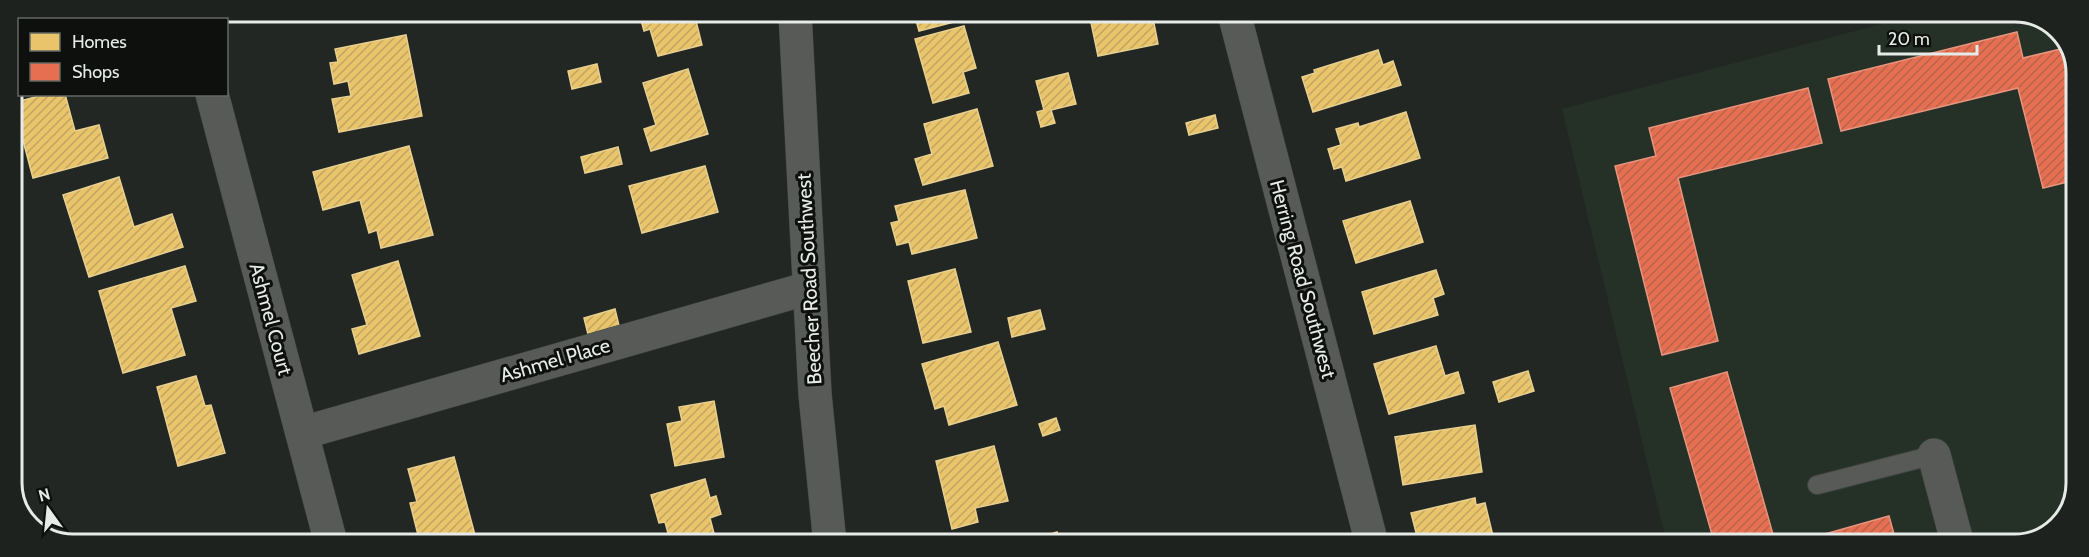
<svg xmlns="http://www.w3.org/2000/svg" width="2089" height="557" font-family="Cabin,sans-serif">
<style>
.built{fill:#253126}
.homes{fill:url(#homes-hatch);stroke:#e8d090;stroke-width:1.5}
.shops{fill:url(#shops-hatch);stroke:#e7947e;stroke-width:1.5}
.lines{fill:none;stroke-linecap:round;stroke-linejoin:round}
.service-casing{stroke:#404441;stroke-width:20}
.minor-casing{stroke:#404441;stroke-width:34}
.tertiary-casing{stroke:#404441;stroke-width:34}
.service{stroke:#585a58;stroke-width:18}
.minor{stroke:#585a58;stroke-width:33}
.tertiary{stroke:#585a58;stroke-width:33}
.labels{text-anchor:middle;stroke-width:6;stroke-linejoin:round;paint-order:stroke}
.street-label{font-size:20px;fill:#e6ebe7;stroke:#0d100d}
.rim{fill:none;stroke:#e6ebe7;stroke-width:3}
</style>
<defs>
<pattern id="homes-hatch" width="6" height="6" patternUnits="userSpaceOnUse" patternTransform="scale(1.5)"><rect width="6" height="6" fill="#e9c46a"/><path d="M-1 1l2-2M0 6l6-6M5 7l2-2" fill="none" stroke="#c0a461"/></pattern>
<pattern id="shops-hatch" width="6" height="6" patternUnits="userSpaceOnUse" patternTransform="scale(1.5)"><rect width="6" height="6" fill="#e76f51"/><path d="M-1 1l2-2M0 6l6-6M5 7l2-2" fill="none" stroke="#b6634d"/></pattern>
</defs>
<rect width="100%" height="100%" fill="#222723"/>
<path class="built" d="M1919,14H2031L2062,33L2077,69L2075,499L2053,532L2016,545H1667L1562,109Z"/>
<g class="homes">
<path d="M346,12H378L348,21Z"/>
<path d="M639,13H694L702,45L658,56L650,29L644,31Z"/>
<path d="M914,13H955L958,21L919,31Z"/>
<path d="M1089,13H1152L1158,44L1098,56Z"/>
<path d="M964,26L976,68L963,72L969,93L933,103L915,39Z"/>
<path d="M406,35L422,116L339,132L332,99L351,96L348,81L334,84L330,63L338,62L335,49Z"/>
<path d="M1378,50L1383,65L1393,61L1401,85L1313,112L1302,77L1315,73L1314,70Z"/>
<path d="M597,64L601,82L572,89L568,71Z"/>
<path d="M688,69L708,134L651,151L644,129L656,125L643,83Z"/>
<path d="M1068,73L1076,104L1051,110L1055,123L1041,127L1037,112L1044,110L1036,81Z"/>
<path d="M46,94H65L75,131L99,125L108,158L33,178L13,103Z"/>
<path d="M977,109L993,166L923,185L915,159L932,154L924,124Z"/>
<path d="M1406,112L1420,158L1346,181L1342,167L1334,169L1328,149L1341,145L1336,129L1358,123L1359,127Z"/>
<path d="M1215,115L1218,128L1189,135L1186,123Z"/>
<path d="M409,146L433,235L381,248L377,230L369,233L360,200L323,210L313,172Z"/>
<path d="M618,147L622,164L585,173L581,157Z"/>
<path d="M705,166L718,212L642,233L629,186Z"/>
<path d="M119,177L134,227L172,214L183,247L89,277L63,195Z"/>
<path d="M965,190L977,238L912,254L909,242L897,245L891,223L899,221L895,206Z"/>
<path d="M1410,201L1423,242L1356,263L1343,221Z"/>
<path d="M398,261L420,336L359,354L352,329L367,325L352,275Z"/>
<path d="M185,266L196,301L171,308L185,355L123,373L99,291Z"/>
<path d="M955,269L971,332L923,343L908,281Z"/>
<path d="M1436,270L1444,294L1433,298L1438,315L1374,334L1362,292Z"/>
<path d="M615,309L621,334L590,342L584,318Z"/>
<path d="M1040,310L1045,329L1012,337L1008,318Z"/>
<path d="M998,342L1017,405L949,425L944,406L935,409L922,364Z"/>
<path d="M1436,346L1445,376L1458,372L1464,393L1389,414L1374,364Z"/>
<path d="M1528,371L1534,391L1499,402L1493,382Z"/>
<path d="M196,376L205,406L211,405L225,453L178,466L157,387Z"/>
<path d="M714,401L724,457L675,466L667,424L682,421L679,407Z"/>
<path d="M1056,418L1060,430L1043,436L1039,424Z"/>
<path d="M1475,425L1482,472L1403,485L1395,437Z"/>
<path d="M994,446L1008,501L975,508L978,522L952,529L936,461Z"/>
<path d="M454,457L475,535L443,543H420L410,503L417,502L408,469Z"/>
<path d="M705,479L710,498L716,496L721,514L710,518L716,541L708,544H671L665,522L659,523L651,495Z"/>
<path d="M1475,498L1476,505L1485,503L1493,536L1455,544H1419L1411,513Z"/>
<path d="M1057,532L1061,544H1020Z"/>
<path d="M979,536L982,544H957Z"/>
</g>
<g class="shops">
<path d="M2017,32L2023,58L2065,48L2077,95L2076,180L2043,188L2018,88L1841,131L1828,79Z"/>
<path d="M1808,88L1822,143L1678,178L1718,341L1662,355L1615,166L1656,156L1649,128Z"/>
<path d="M1727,372L1776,545H1715L1670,388Z"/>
<path d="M1889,516L1897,545H1786Z"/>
</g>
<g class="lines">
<defs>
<path id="service" d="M1817,485L1934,455"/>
<g id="minor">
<path d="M1234,13L1372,544"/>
<path d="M212,94L331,543"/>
<path d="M302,433L809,288"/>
<path d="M1934,455L1958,545"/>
</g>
<path id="tertiary" d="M795,13L815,394L830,544"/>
</defs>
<use href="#service" class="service-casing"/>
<use href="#minor" class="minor-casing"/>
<use href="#tertiary" class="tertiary-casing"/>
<use href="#service" class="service"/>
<use href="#minor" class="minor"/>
<use href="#tertiary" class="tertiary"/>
</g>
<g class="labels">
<g class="street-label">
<text transform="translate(809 279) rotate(-93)" y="7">Beecher Road Southwest</text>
<text transform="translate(1303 279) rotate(75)" y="7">Herring Road Southwest</text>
<text transform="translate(271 319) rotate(75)" y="7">Ashmel Court</text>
<text transform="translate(555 360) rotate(-16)" y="7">Ashmel Place</text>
</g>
</g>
<path d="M0 0H2089V557H0ZM73 22H2015A51 51 0 0 1 2066 73V483A51 51 0 0 1 2015 534H73A51 51 0 0 1 22 483V73A51 51 0 0 1 73 22Z" fill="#1e221e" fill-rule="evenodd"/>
<path class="rim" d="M73 22H2015A51 51 0 0 1 2066 73V483A51 51 0 0 1 2015 534H73A51 51 0 0 1 22 483V73A51 51 0 0 1 73 22Z"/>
<rect x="18" y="18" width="210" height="78" fill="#0d100d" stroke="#646864" stroke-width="1.5"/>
<rect x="30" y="33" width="30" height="18" fill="#e9c46a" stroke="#646864" stroke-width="1.5"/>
<text x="72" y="48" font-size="18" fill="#e6ebe7">Homes</text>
<rect x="30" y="63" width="30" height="18" fill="#e76f51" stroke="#646864" stroke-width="1.5"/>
<text x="72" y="78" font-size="18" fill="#e6ebe7">Shops</text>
<g transform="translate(48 509) rotate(345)" stroke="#0d100d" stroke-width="4.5" paint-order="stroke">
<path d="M0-4.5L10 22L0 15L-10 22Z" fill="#e6ebe7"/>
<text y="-9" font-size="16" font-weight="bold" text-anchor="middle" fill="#e6ebe7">N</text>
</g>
<path d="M1879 45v9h98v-9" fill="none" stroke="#e6ebe7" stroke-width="3"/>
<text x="1888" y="45" font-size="18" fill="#e6ebe7" stroke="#0d100d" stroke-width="4.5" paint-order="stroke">20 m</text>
</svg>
